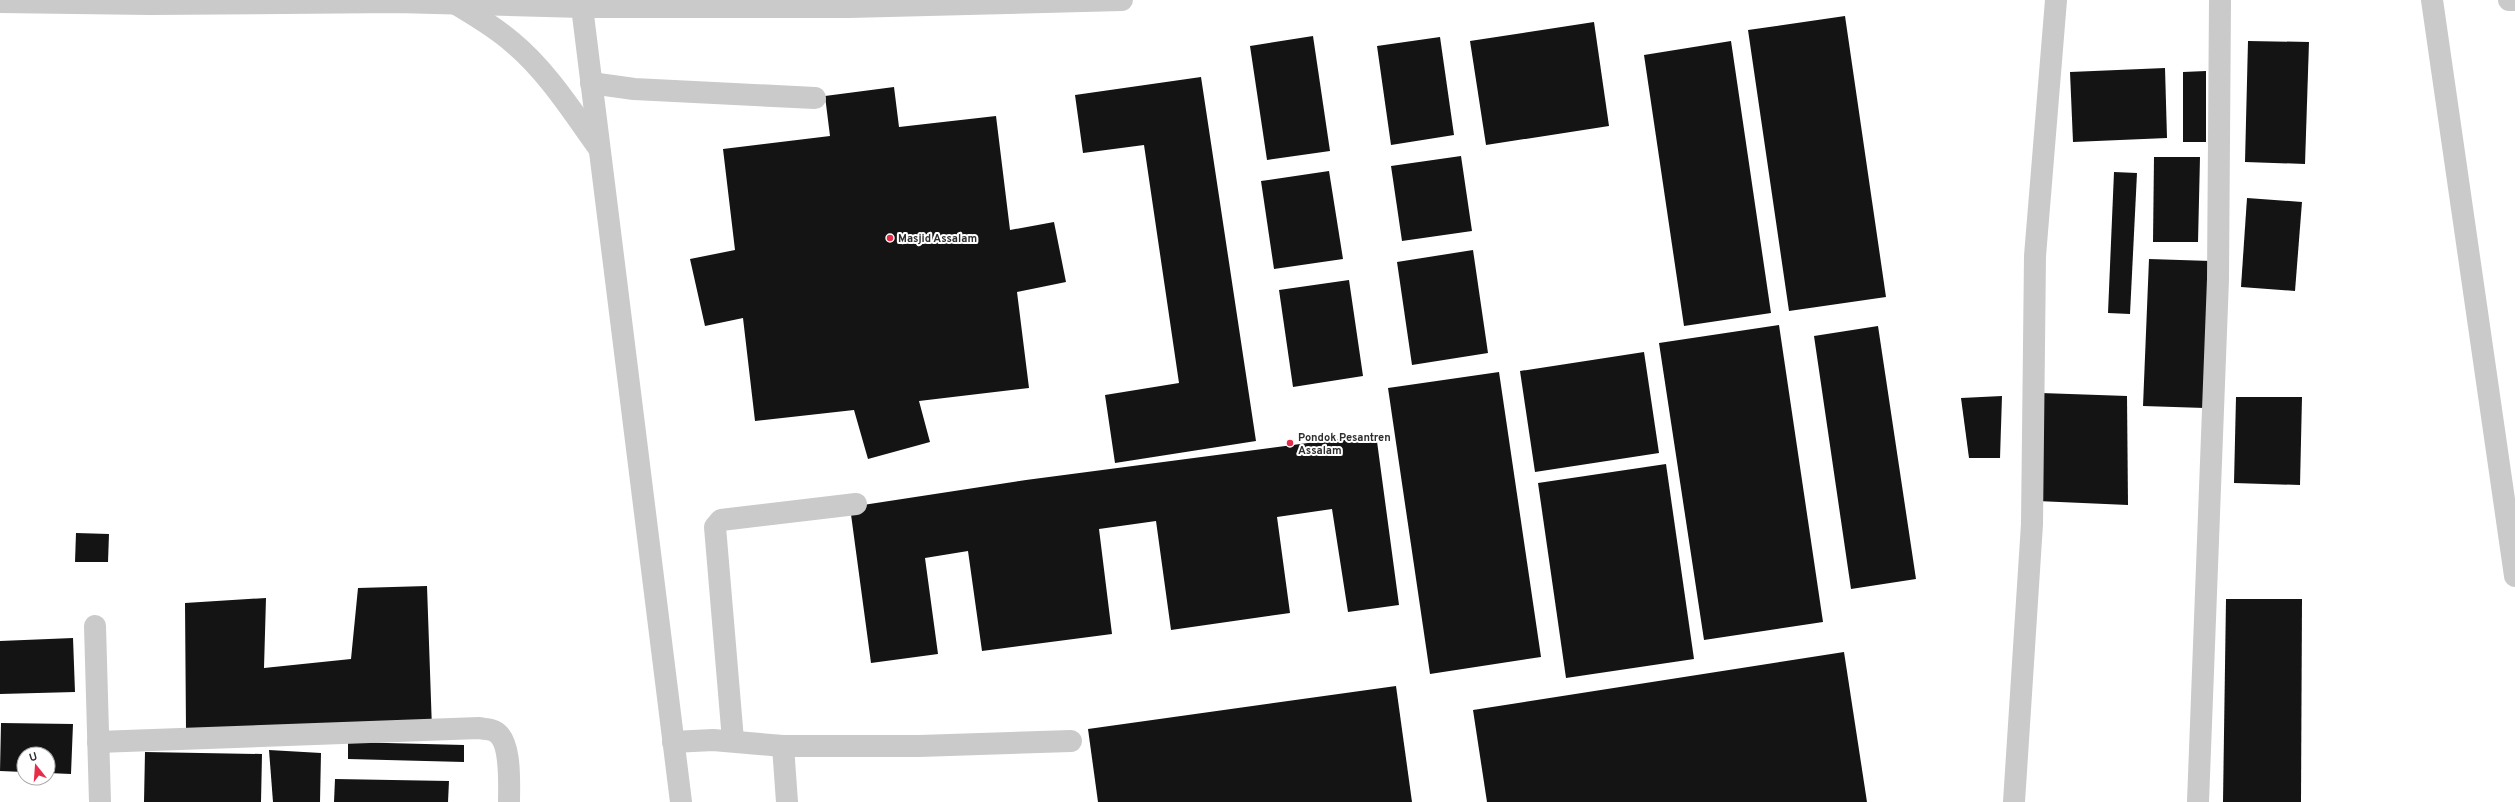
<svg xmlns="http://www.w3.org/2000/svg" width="2515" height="802" font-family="Overpass,sans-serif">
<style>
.building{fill:#141414}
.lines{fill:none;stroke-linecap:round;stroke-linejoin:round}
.minor{stroke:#cacaca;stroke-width:22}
.poi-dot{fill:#e72c49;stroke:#fff;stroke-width:1.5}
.labels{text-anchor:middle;stroke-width:4;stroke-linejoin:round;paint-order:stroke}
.poi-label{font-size:11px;font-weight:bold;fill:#2d2d2d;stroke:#fff;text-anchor:start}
</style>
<rect width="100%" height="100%" fill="#fff"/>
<g class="building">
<path d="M1845,16L1886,297L1789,311L1748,30Z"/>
<path d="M1594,22L1609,126L1486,145L1470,41Z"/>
<path d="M1313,36L1330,151L1267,160L1250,46Z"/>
<path d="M1440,37L1454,135L1391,145L1377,46Z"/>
<path d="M1731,41L1771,313L1684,326L1644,55Z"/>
<path d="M2248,41L2309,42L2305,164L2245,162Z"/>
<path d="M2165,68L2167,138L2073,142L2070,72Z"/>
<path d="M2206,71V142H2183V72Z"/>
<path d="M1201,77L1256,441L1115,463L1105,395L1179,383L1144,145L1083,153L1075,95Z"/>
<path d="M894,87L899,127L996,116L1010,230L1054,222L1066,282L1017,292L1029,388L919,401L930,442L868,459L854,410L755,421L743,318L705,326L690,259L735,250L723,149L830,136L825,96Z"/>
<path d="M1461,156L1472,231L1402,241L1391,166Z"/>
<path d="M2154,157H2200L2198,242H2153Z"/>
<path d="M1329,171L1343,259L1274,269L1261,181Z"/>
<path d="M2114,172L2137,173L2130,314L2108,313Z"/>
<path d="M2247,198L2302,202L2295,291L2241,287Z"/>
<path d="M1473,250L1488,353L1412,365L1397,262Z"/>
<path d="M2149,259L2211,261L2205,408L2143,406Z"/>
<path d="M1349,280L1363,376L1293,387L1279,290Z"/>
<path d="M1779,325L1823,622L1704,640L1659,343Z"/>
<path d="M1878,326L1916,579L1851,589L1814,336Z"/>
<path d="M1644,352L1659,453L1535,472L1520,371Z"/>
<path d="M1499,372L1541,657L1430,674L1388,388Z"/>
<path d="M2041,393L2127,396L2128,505L2037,501Z"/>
<path d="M2002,396L2000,458H1969L1961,398Z"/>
<path d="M2236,397H2302L2300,485L2234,483Z"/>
<path d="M1376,434L1399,605L1348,612L1332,509L1277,517L1290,613L1171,630L1156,521L1099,529L1112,634L982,651L968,551L925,558L938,654L871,663L850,507L1026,480Z"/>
<path d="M1666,464L1694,659L1566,678L1538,483Z"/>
<path d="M76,533L109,534L108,562H75Z"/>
<path d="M427,586L432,729L186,730L185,603L266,598L264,668L351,659L358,588Z"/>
<path d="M2226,599H2302L2301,802H2223Z"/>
<path d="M73,638L75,692L0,694V641Z"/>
<path d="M1844,652L1867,802H1487L1473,710Z"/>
<path d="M1396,686L1412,802H1098L1088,729Z"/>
<path d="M1,723L73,724L71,774L48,773V754H24V772L0,771Z"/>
<path d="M348,742L464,745V762L348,759Z"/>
<path d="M269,750L321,753L320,802H273Z"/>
<path d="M145,752L262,754L261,802H144Z"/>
<path d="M335,779L449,781L448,802H334Z"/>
</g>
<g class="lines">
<g class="minor">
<path d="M2432,0L2515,576"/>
<path d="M2509,0H2515"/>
<path d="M0,2L150,4L397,2L582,7"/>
<path d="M456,4C476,16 495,27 512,42C547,71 572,111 598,147"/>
<path d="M591,83L634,89L815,98"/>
<path d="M95,626L100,802"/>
<path d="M733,740L715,527L721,520L856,504"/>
<path d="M98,742L479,728C483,729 490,729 494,731C512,739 509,785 509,802"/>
<path d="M673,742L713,740L783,746H919L1071,741"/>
<path d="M783,746L787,802"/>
<path d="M681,802L582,7H849L1122,0"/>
<path d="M2014,802L2032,524L2035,256L2056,0"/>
<path d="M2198,802L2218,279L2220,0"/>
</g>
</g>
<g class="poi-dot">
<circle cx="890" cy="238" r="4"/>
<circle cx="1290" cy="443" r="4"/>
</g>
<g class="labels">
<g class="poi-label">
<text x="898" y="242">Masjid Assalam</text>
<text x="1298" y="441">Pondok Pesantren<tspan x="1298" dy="13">Assalam</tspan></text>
</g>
</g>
<g transform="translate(36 766) rotate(343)"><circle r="19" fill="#ffffff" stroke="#ababab"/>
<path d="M0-3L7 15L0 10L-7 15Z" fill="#e72c49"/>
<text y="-6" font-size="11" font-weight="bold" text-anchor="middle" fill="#2d2d2d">U</text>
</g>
</svg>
